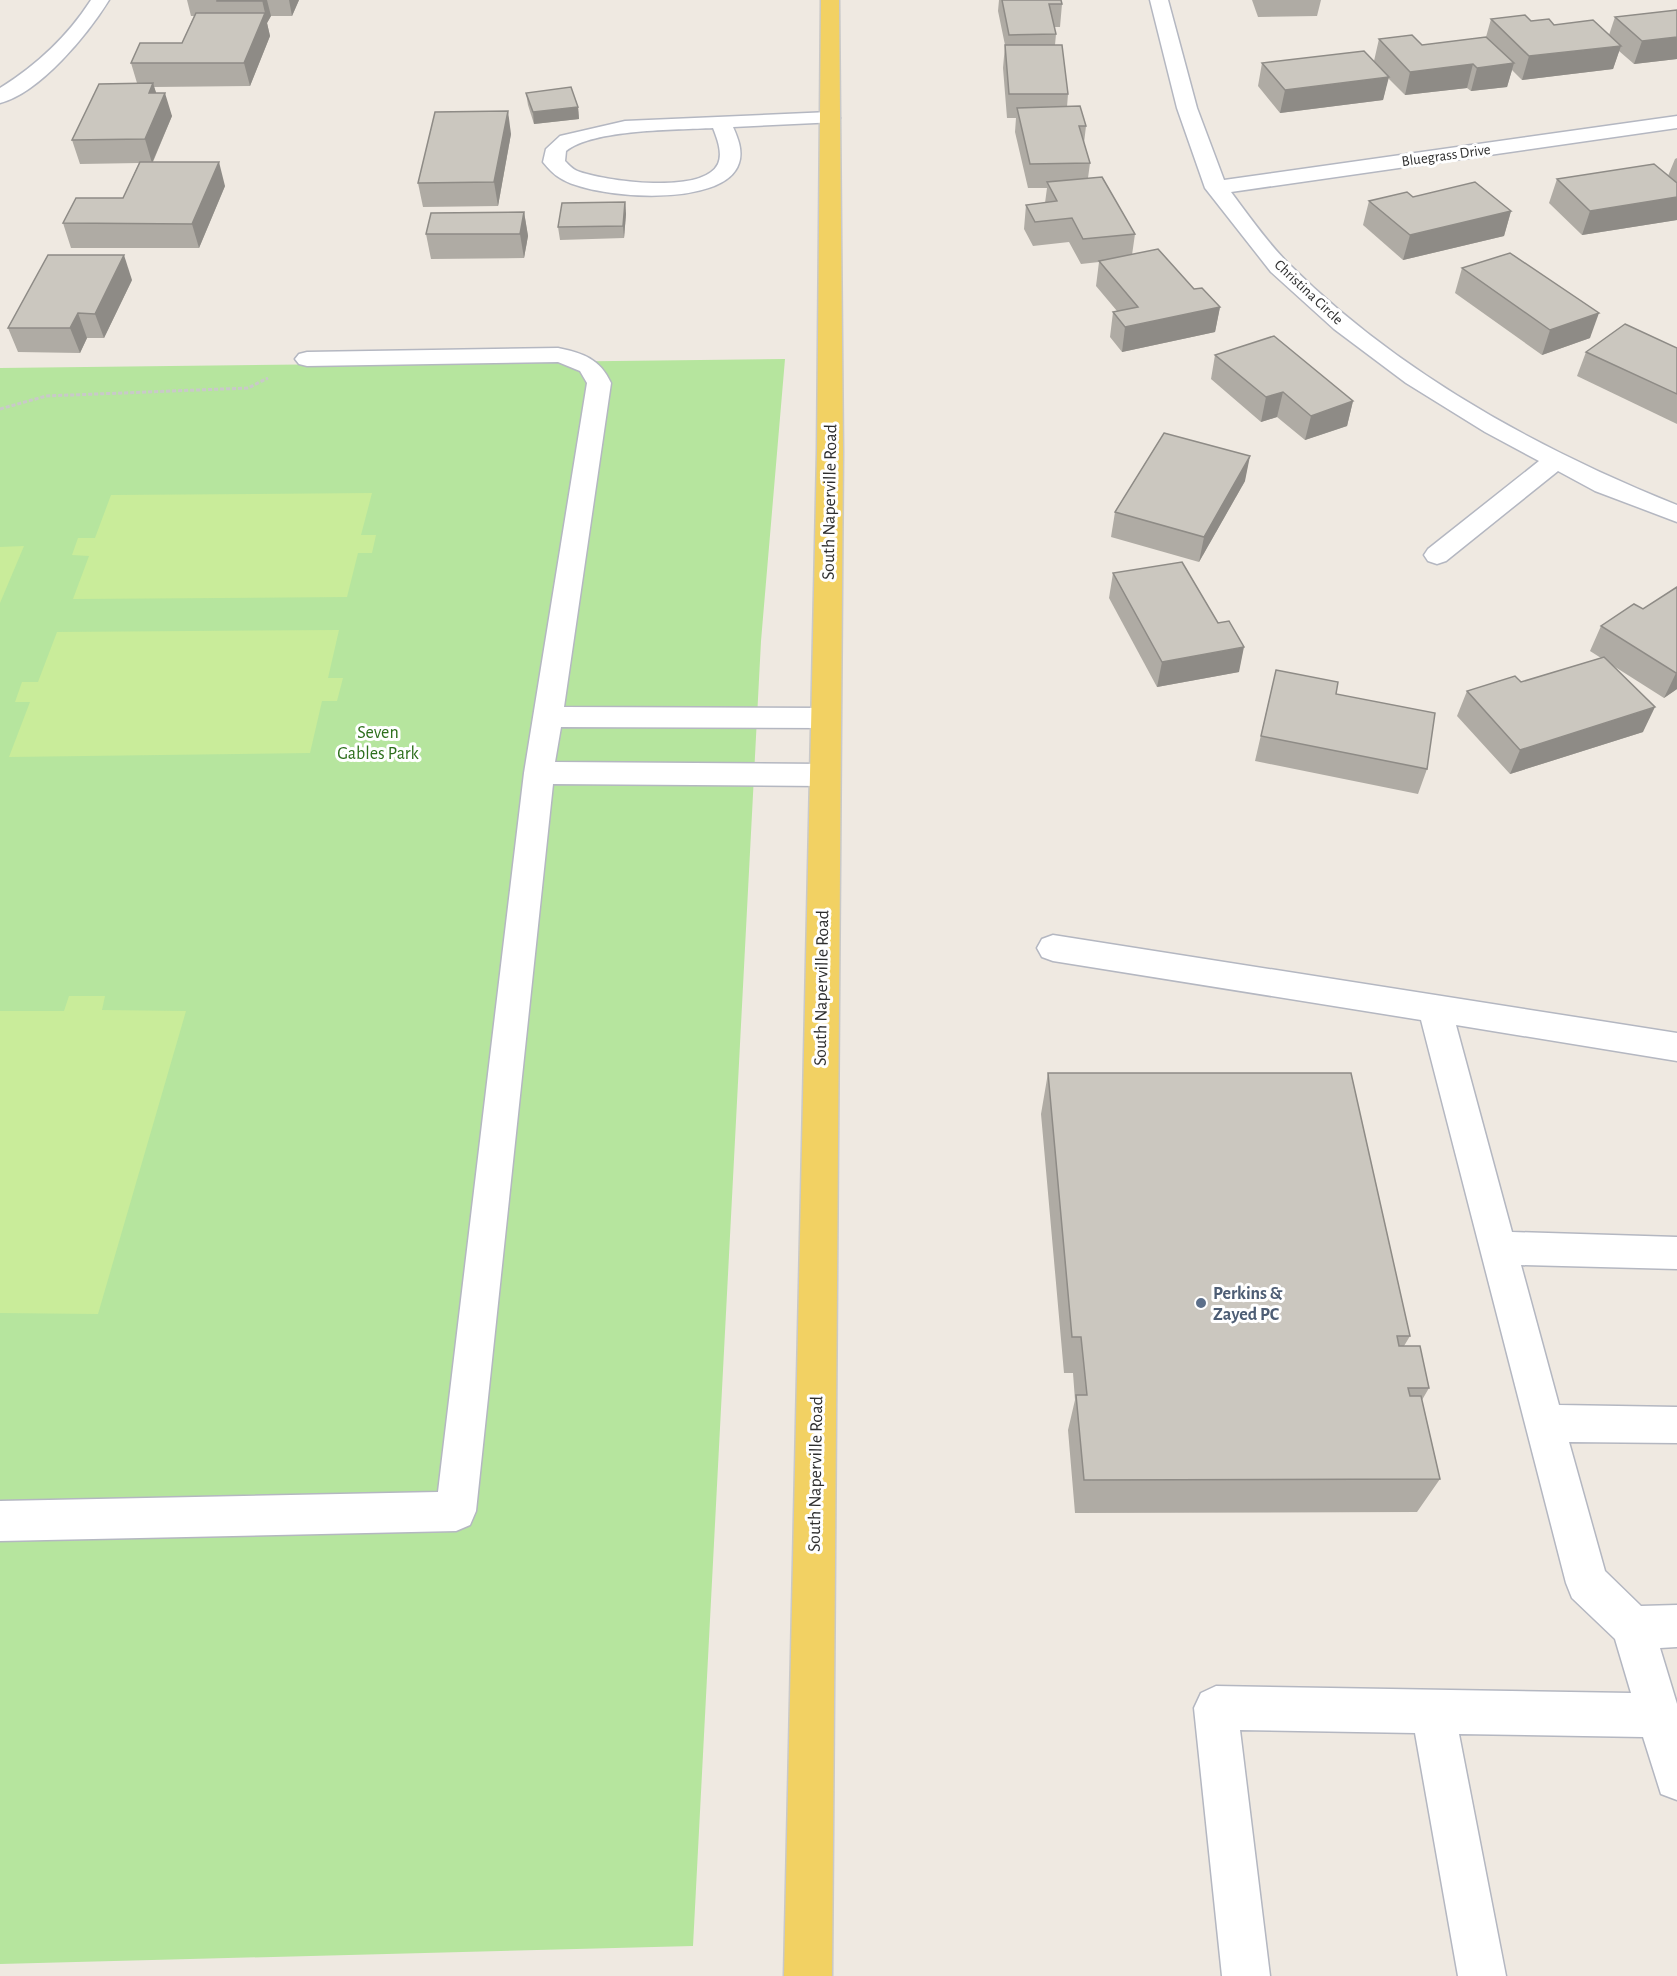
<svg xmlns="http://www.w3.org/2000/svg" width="1677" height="1976" font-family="'Alegreya Sans',sans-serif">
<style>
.green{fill:#b6e59e}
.pitch{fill:#c9ec9a}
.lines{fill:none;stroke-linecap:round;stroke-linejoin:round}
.minor-casing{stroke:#b4b7c1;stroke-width:3}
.major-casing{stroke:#c9c9c9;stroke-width:3}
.path{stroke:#c9c9c9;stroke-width:3;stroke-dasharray:4 2;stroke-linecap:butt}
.minor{fill:#fff;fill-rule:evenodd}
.major{fill:#f2d163;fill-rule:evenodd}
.wall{fill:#afaba4}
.shaded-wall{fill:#8e8b86}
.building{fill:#cbc7bf;stroke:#8e8b86;stroke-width:1.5}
.service-dot{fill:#5c6f8a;stroke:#fff;stroke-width:2}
.labels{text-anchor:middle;stroke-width:6;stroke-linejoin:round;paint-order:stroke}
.far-street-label{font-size:15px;fill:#2e2e2e;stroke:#fff}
.street-label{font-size:18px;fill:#2e2e2e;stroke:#fff}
.park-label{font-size:18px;fill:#2c6e1b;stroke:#fff}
.service-label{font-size:18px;font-weight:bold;fill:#4e5e75;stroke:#fff;text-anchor:start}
</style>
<rect width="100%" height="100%" fill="#efe9e1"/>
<path class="green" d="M785,359L761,641L693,1946L0,1964V368Z"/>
<g class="pitch">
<path d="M372,493L361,535H376L372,553H358L347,597L73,599L89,556L72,555L78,538H95L111,495Z"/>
<path d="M24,546L0,603V547Z"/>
<path d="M339,630L328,678H343L337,701H322L310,753L9,757L30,702H15L22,682H38L57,632Z"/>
<path d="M69,996H105L102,1010L186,1011L98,1314L0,1313V1011H64Z"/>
</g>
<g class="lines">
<defs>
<g id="minor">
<path d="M91,0H109C88,34 40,93 0,103V88C37,65 67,37 91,0Z"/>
<path d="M1150,0H1168L1197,108L1224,180L1677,116V128L1231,192C1249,216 1267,242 1288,263C1396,371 1537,449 1677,505V522L1595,491L1558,471L1446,561L1437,564L1428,561L1424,555L1428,549L1539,461L1485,432L1406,383L1334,329L1271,272L1205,188L1177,108Z"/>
<path d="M830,112L837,114L840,118L837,122L733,127C738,138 743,151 739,163C725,209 592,199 560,178C553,174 548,168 543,162L546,149L560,136L625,121ZM713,128C717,138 723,153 718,164C703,195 606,181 580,172C573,170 569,165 565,161L566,151C593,129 677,130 713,128Z"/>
<path d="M558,348C583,353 600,359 611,383L564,707L825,708L835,711L840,718L835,725L825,728L561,727L555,762L824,764L835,767L839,775L835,783L824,786L553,784L476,1511L470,1525L456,1531L0,1541V1501L438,1492L524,773L587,383L580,371L558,362L307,366L299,364L295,359L299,354L307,352Z"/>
<path d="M1053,935L1677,1033V1061L1456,1025L1512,1232L1677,1237V1269L1521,1265L1559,1405L1677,1407V1443L1569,1442L1605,1571L1641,1606L1677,1605V1647L1660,1648L1677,1704V1800L1661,1794L1643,1737L1459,1734L1506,1976H1458L1415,1733L1240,1730L1270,1976H1222L1194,1708L1201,1693L1216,1686L1631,1693L1615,1639L1572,1598L1566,1583L1421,1020L1053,961L1042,957L1037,948L1042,939Z"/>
</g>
<path id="major" d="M821,0H839L843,452L832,1976H784L817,452Z"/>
</defs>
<use href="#minor" class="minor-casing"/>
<use href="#major" class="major-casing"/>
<path class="path" d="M0,409L46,396L248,388L268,378"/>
<use href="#minor" class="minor"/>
<use href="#major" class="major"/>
</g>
<g class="wall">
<path d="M187,0H299L292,16H271L267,23L270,36L250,86L154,87L156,93L172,116L153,162L225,186L199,248H71L63,223L123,198L139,163L80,164L72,140L137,83L131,63L182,43L194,16H191Z"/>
<path d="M999,0H1061L1062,4L1060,27H1054L1056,34L1055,45L1068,94L1067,107L1086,126L1084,143L1090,163L1088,178L1135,234L1132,255L1194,289L1220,307L1215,332L1122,352L1110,337L1113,312L1117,311L1096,286L1099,262L1081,264L1069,242L1033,246L1024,229L1026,205L1045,203L1047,188H1028L1015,132L1016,118H1007L1003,68L1005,45L998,11Z"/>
<path d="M1252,0H1321L1317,16L1258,17Z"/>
<path d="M1677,10V59L1634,64L1619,51L1613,69L1522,80L1512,70L1507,87L1471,91L1467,88L1405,95L1388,78L1383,100L1280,113L1258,86L1262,63L1374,61L1379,39L1422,45L1486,37L1491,19L1531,21L1609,35L1615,17Z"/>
<path d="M526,93L578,107L579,119L534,124L528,105Z"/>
<path d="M511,134L498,206L423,207L418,183Z"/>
<path d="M1677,158V220L1582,235L1549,203L1557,179L1668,176L1675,159Z"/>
<path d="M1413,197L1511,211L1504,236L1403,260L1363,225L1369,201Z"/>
<path d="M625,202L626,214L624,238L560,240L558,227Z"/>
<path d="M524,212L528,236L524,258L431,259L426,234Z"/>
<path d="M1462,268L1590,338L1542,355L1455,293Z"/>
<path d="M132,280L104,338H87L80,353L18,352L8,328Z"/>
<path d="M1677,348V424L1577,376L1586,352Z"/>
<path d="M1215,355L1353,401L1347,426L1305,440L1277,417L1261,422L1211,379Z"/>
<path d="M1245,481L1199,562L1111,537L1115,512Z"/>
<path d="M1113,573L1239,672L1157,687L1109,598Z"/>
<path d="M1677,587V689L1664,698L1612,665L1643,732L1510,774L1457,716L1467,691L1521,682L1601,658L1590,651L1601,626L1643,609Z"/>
<path d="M1276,670L1336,694L1427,769L1418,794L1255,761Z"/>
<path d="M1048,1073L1410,1336L1404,1346L1429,1388L1422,1400L1440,1479L1417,1512L1075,1513L1068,1430L1075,1400L1073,1373H1064L1041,1114Z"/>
</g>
<g class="shaded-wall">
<path d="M262,0H267L271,16L267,23L270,36L250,86L244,63L265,13Z"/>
<path d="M289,0H299L292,16Z"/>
<path d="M1677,37V59L1634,64L1642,41Z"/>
<path d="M1621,46L1613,69L1522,80L1529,56Z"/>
<path d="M1514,63L1507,87L1471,91L1477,68Z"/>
<path d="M1473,64L1467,88L1405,95L1410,72Z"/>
<path d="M1389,77L1383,100L1280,113L1285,90Z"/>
<path d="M153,83L160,105L165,93L172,116L152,163L145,139L149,93Z"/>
<path d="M578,107L579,119L534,124L533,112Z"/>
<path d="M508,111L511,134L498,206L494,182Z"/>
<path d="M219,162L225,186L199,248L192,224Z"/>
<path d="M1677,197V220L1582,235L1590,211Z"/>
<path d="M625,202L626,214L624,238L623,226Z"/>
<path d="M1511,211L1504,236L1403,260L1410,235Z"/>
<path d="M524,212L528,236L524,258L520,234Z"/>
<path d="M124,255L132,280L104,338L95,314Z"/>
<path d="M1220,307L1215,332L1122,352L1125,327Z"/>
<path d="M78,313L87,338L80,353L70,328Z"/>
<path d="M1599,313L1590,338L1542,355L1550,330Z"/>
<path d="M1283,392L1277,417L1261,422L1266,397Z"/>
<path d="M1353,401L1347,426L1305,440L1311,416Z"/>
<path d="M1250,456L1245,481L1199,562L1204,537Z"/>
<path d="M1244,647L1239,672L1157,687L1162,662Z"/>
<path d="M1676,673H1677V689L1664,698Z"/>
<path d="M1655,707L1643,732L1510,774L1520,750Z"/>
</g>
<g class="building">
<rect x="217" y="0" width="45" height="1"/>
<path d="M1002,0H1061L1062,4H1049L1056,34L1009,35Z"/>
<path d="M1677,10V37L1642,41L1615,17Z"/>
<path d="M196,13H265L244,63H131L140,43H182Z"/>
<path d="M1525,15L1531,21L1549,19L1554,25L1593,20L1621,46L1529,56L1491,19Z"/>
<path d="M1412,35L1422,45L1486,37L1514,63L1477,68L1473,64L1410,72L1379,39Z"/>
<path d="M1005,45H1062L1068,94H1009Z"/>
<path d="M1364,51L1389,77L1285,90L1262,63Z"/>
<path d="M153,83L149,93H165L145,139L72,140L99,84Z"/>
<path d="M571,87L578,107L533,112L526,93Z"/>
<path d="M1080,106L1086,126H1079L1090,163L1030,164L1017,108Z"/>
<path d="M508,111L494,182L418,183L435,112Z"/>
<path d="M140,162H219L192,224L63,223L76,198H123Z"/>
<path d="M1654,164L1677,183V197L1590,211L1557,179Z"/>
<path d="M1102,177L1135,234L1083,239L1072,218L1035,222L1026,205L1057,201L1047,182Z"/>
<path d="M1475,182L1511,211L1410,235L1369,201L1407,192L1413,197Z"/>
<path d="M625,202L623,226L558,227L562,203Z"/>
<path d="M524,212L520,234H426L431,213Z"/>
<path d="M1158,249L1194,289L1202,288L1220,307L1125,327L1113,312L1138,307L1099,261Z"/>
<path d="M1510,253L1599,313L1550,330L1462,268Z"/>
<path d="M48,255H124L95,314L78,313L70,328H8Z"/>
<path d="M1625,324L1677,348V394L1586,352Z"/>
<path d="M1274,336L1353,401L1311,416L1283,392L1266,397L1215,355Z"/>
<path d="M1164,433L1250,456L1204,537L1115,512Z"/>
<path d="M1182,562L1218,623L1229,621L1244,647L1162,662L1113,573Z"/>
<path d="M1677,587V673H1676L1601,626L1634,604L1643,609Z"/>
<path d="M1604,657L1655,707L1520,750L1467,691L1515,676L1521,682Z"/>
<path d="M1276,670L1338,682L1336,694L1435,713L1427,769L1261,736Z"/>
<path d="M1048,1073H1351L1410,1336H1397L1399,1346H1420L1429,1388H1408L1410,1396H1421L1440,1479L1084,1480L1076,1395H1087L1081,1337H1072Z"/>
</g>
<circle class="service-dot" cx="1201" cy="1303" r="6"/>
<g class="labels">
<g class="far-street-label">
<text transform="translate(1446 155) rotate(-8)" y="5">Bluegrass Drive</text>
<text transform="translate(1309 292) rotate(43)" y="5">Christina Circle</text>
</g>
<g class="street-label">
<text transform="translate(829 502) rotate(-89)" y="6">South Naperville Road</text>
<text transform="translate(821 988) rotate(-89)" y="6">South Naperville Road</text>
<text transform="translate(815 1474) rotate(-89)" y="6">South Naperville Road</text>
</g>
<g class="park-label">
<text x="378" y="738">Seven<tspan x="378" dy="21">Gables Park</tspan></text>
</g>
<g class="service-label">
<text x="1213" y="1299">Perkins &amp;<tspan x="1213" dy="21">Zayed PC</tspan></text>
</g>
</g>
</svg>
